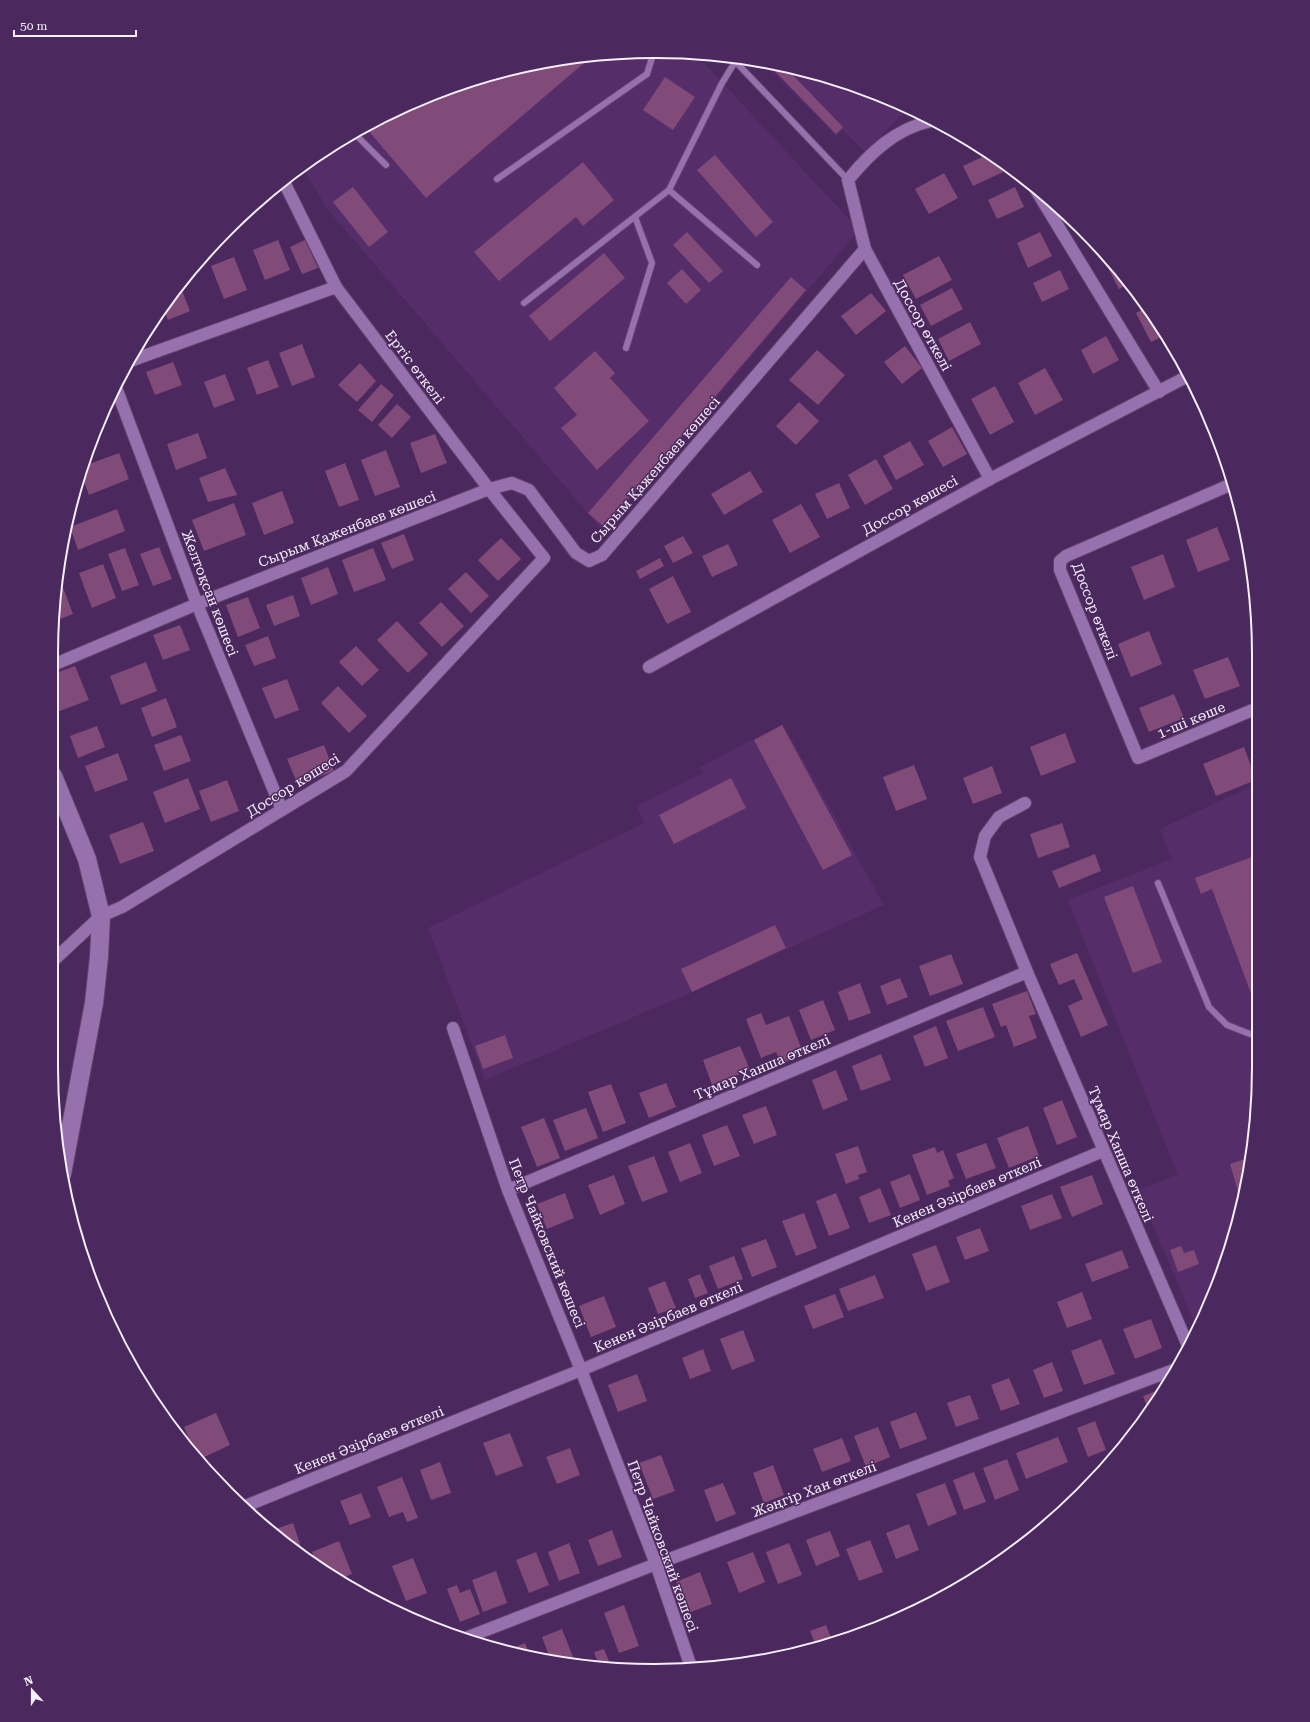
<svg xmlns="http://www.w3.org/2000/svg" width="1310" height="1722" font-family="'Roboto Serif',serif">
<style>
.built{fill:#552d69}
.building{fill:#814b79}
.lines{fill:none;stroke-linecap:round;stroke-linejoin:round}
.lane-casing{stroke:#61436e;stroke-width:8}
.street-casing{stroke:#61436e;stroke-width:14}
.secondary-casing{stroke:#61436e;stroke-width:20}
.lane{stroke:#9771ad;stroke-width:6}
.street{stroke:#9771ad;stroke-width:12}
.secondary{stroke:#9771ad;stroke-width:18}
.labels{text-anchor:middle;stroke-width:3;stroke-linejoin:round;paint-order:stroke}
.street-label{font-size:14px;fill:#f7effd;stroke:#4b285d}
.rim{fill:none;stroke:#f7effd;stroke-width:2}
</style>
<rect width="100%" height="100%" fill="#4b285d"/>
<g class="built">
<path d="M655,51L697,55L859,230L603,531L328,210L302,167L319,153L424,97L537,63Z"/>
<path d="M763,62L773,63L886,97L908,109L865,152L843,130L836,136Z"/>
<path d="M783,724L884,905L679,998L485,1080L428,928L644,823L637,806L703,773L700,767Z"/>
<path d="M1256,784L1259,1067L1254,1146L1227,1261L1198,1331L1138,1190L1178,1175L1068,900L1172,859L1160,829Z"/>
</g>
<g class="building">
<path d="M591,57L426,198L366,128L424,97L537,63Z"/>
<path d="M766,62L784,66L843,127L836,134Z"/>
<path d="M665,77L695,97L673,130L643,110Z"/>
<path d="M991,153L996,158L1003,172L973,186L963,166Z"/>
<path d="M715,155L773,222L756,237L697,170Z"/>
<path d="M583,162L614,200L583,226L576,217L499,281L474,252Z"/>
<path d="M944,173L958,198L929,214L915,189Z"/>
<path d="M353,187L388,232L369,247L333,202Z"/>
<path d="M1015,187L1024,207L997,219L988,200Z"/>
<path d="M687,232L723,271L709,283L673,245Z"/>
<path d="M1040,232L1052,256L1028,268L1017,243Z"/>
<path d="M278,240L290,270L265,280L253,250Z"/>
<path d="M305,240L318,268L302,274L290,247Z"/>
<path d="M604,253L625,278L550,341L529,316Z"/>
<path d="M939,256L952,280L916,299L903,275Z"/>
<path d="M234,257L247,290L224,299L211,266Z"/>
<path d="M1110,262L1128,284L1119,289L1106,264Z"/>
<path d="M682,269L701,290L686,304L667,283Z"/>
<path d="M1060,270L1069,289L1042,302L1033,283Z"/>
<path d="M791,277L806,290L604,527L588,513Z"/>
<path d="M179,283L190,311L168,320L163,308Z"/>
<path d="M952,288L963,309L931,326L920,305Z"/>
<path d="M871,293L886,311L856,335L841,316Z"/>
<path d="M1147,307L1166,335L1151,342L1136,313Z"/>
<path d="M970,322L981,344L949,361L938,339Z"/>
<path d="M1106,336L1119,360L1093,374L1081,350Z"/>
<path d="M302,344L315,377L292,386L279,353Z"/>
<path d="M905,346L922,368L902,384L884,362Z"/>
<path d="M817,350L845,375L818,405L789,380Z"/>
<path d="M595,351L615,373L610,378L649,421L597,470L561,428L577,415L554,388Z"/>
<path d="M268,360L279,387L257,395L247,368Z"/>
<path d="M173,362L182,385L155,395L146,372Z"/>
<path d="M360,363L376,381L357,402L338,385Z"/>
<path d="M1045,368L1063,400L1035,415L1018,383Z"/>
<path d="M225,374L235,400L214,408L204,382Z"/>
<path d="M381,384L394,395L372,422L358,410Z"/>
<path d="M995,386L1014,422L990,435L971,399Z"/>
<path d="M799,402L819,421L796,445L776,426Z"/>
<path d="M397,404L411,417L392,438L378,425Z"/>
<path d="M105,410L108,418L101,420Z"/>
<path d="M952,427L967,454L943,467L928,441Z"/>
<path d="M198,433L207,458L176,470L167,444Z"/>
<path d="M435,434L447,463L421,473L410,443Z"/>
<path d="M910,441L924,465L896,480L883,456Z"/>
<path d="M386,450L400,487L375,496L361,460Z"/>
<path d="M119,453L129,479L89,495L81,473L84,466Z"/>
<path d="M876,459L893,489L865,505L848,475Z"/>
<path d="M345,463L359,500L339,507L325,471Z"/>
<path d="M225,468L237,495L208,502L199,478Z"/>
<path d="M750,471L763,492L724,515L711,494Z"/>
<path d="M839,483L850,508L827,519L815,494Z"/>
<path d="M282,491L294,523L264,535L252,503Z"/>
<path d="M234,503L246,535L204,551L192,520Z"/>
<path d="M801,504L820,537L790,553L772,520Z"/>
<path d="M117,509L125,531L78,550L70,527Z"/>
<path d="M1217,527L1230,560L1198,572L1186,540Z"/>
<path d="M404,534L414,560L392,569L381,543Z"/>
<path d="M683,536L693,553L673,563L664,546Z"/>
<path d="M501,538L521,559L498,581L478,560Z"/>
<path d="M728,544L738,565L712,577L702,556Z"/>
<path d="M159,547L172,579L153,586L140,554Z"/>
<path d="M125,548L139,585L122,591L108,554Z"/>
<path d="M373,548L386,580L354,592L342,560Z"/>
<path d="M1163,554L1175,587L1144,600L1131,567Z"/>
<path d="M660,558L664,566L640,579L636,571Z"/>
<path d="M103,564L116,598L92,608L79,573Z"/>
<path d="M328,567L338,594L311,605L301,578Z"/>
<path d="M466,572L489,596L471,613L448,589Z"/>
<path d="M673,576L691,612L667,624L649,589Z"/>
<path d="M62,585L73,614L52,622L57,587Z"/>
<path d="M293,595L300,616L274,626L266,605Z"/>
<path d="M248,597L260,628L238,637L226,605Z"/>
<path d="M441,602L464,626L442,647L419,623Z"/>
<path d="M397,621L428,654L408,673L377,640Z"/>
<path d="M180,625L190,650L163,660L153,635Z"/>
<path d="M1149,631L1162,664L1131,677L1118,644Z"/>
<path d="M268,636L276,658L254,666L245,645Z"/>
<path d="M356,646L379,670L362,686L339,662Z"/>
<path d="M1228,657L1240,686L1205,699L1193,670Z"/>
<path d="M146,662L157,691L121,705L110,676Z"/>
<path d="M75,666L89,700L57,712L53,703V674Z"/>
<path d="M287,679L299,710L275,719L262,688Z"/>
<path d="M338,686L367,716L349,733L321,703Z"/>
<path d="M1174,694L1184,718L1149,732L1139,708Z"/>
<path d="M166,698L177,727L152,737L141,708Z"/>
<path d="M782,725L852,855L823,870L754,740Z"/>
<path d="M97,726L105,747L78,758L70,736Z"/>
<path d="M1065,733L1076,762L1041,776L1030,747Z"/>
<path d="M181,735L191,761L164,771L154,745Z"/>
<path d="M324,745L334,771L298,785L287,759Z"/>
<path d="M1244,747L1256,780L1216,796L1203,764Z"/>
<path d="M118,753L128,780L95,792L85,766Z"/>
<path d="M914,765L927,799L896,811L883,777Z"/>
<path d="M992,766L1002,793L973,804L963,778Z"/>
<path d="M188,778L200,809L165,823L153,792Z"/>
<path d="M731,778L746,808L674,844L659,815Z"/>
<path d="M227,780L239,811L211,822L199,791Z"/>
<path d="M143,822L154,851L120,864L109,835Z"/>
<path d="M1062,823L1070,847L1038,858L1030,834Z"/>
<path d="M1095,854L1101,871L1059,888L1052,871Z"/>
<path d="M1257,855L1258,1012L1212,889L1201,894L1195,878Z"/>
<path d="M1133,886L1162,962L1133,973L1104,897Z"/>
<path d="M775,925L786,948L692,992L681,969Z"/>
<path d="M1077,953L1108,1025L1081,1037L1068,1006L1083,999L1074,979L1059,985L1050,964Z"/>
<path d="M951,954L963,984L930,996L919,966Z"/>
<path d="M900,978L908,997L887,1005L880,986Z"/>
<path d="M860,983L871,1013L849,1021L838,992Z"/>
<path d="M1027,991L1036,1014L1029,1016L1037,1038L1014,1047L1006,1025L1001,1027L992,1004Z"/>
<path d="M823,1000L835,1030L811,1040L799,1010Z"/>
<path d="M983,1007L995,1037L958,1051L946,1021Z"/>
<path d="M761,1013L766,1025L789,1016L804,1055L781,1064L776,1052L761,1058L746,1019Z"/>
<path d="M936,1026L948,1058L925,1067L913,1036Z"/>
<path d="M505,1035L513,1058L483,1069L475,1046Z"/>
<path d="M740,1046L750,1070L712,1085L703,1060Z"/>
<path d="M881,1054L891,1080L861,1091L852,1066Z"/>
<path d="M836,1070L848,1100L823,1110L812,1080Z"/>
<path d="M666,1083L676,1107L649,1118L639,1093Z"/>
<path d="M611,1084L626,1123L603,1132L588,1092Z"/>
<path d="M1062,1100L1077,1137L1057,1145L1043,1108Z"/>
<path d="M766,1106L777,1135L754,1144L742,1115Z"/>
<path d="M586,1108L598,1138L565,1151L553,1120Z"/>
<path d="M544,1118L560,1158L537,1167L521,1127Z"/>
<path d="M727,1125L740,1156L714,1166L702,1135Z"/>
<path d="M1028,1126L1039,1156L1009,1168L997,1138Z"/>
<path d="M690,1143L702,1173L680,1182L668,1152Z"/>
<path d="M986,1143L996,1168L966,1179L956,1154Z"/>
<path d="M858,1146L867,1172L858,1175L859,1179L846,1184L835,1154Z"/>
<path d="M935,1147L937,1153L943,1150L954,1178L948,1181L950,1186L927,1195L912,1155Z"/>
<path d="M654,1156L668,1192L642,1202L628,1166Z"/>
<path d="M1251,1157L1243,1194L1239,1195L1230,1164Z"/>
<path d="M910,1174L920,1200L900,1208L890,1182Z"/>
<path d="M614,1175L625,1204L600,1215L588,1185Z"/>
<path d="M1092,1175L1103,1204L1072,1217L1060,1187Z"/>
<path d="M880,1188L891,1215L869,1223L859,1197Z"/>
<path d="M565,1193L574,1218L547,1229L537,1204Z"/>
<path d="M836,1193L850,1228L829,1236L816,1201Z"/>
<path d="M1052,1194L1062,1218L1030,1230L1021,1206Z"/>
<path d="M804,1213L817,1248L796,1256L782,1221Z"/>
<path d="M980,1228L989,1251L965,1260L956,1237Z"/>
<path d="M766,1239L777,1267L752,1277L741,1248Z"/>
<path d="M936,1245L950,1282L926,1291L912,1254Z"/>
<path d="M1181,1246L1184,1253L1194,1250L1199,1264L1178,1272L1170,1250Z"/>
<path d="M1122,1250L1129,1268L1092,1282L1085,1264Z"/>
<path d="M734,1256L743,1279L718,1289L709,1266Z"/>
<path d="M700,1274L708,1293L695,1298L688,1279Z"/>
<path d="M875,1275L884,1298L848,1311L839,1289Z"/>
<path d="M665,1281L676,1308L658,1314L648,1288Z"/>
<path d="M1082,1292L1092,1319L1067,1328L1057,1302Z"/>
<path d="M835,1294L844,1317L813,1329L804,1306Z"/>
<path d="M604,1296L616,1327L591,1337L579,1306Z"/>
<path d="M1151,1319L1162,1348L1135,1359L1123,1329Z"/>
<path d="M743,1330L755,1361L732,1370L720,1339Z"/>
<path d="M1101,1339L1115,1374L1084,1385L1071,1351Z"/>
<path d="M703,1349L711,1371L690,1379L682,1358Z"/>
<path d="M1052,1362L1063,1391L1044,1398L1033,1370Z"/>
<path d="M637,1374L647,1401L618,1412L608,1385Z"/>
<path d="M1009,1378L1020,1404L1001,1411L991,1385Z"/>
<path d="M1166,1387L1157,1402L1149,1412L1143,1396Z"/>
<path d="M970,1395L979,1419L956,1427L947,1403Z"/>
<path d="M916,1412L927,1439L900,1449L890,1422Z"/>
<path d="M216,1413L230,1445L198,1460L184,1427Z"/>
<path d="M1095,1421L1106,1450L1088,1457L1077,1428Z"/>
<path d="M878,1427L890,1457L866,1467L854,1436Z"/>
<path d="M510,1433L523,1466L496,1476L483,1443Z"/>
<path d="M1058,1437L1068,1462L1026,1479L1016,1453Z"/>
<path d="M842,1438L851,1461L822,1472L813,1449Z"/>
<path d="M570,1448L580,1475L557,1484L546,1457Z"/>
<path d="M661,1455L675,1491L653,1499L639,1463Z"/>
<path d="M1007,1459L1019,1490L995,1500L983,1468Z"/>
<path d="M440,1462L451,1493L431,1500L420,1470Z"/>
<path d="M773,1465L784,1495L764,1503L753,1473Z"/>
<path d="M974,1472L986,1502L964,1510L953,1480Z"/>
<path d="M402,1477L418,1518L407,1522L403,1512L389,1517L377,1487Z"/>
<path d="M723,1483L736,1514L716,1522L704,1490Z"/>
<path d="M945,1483L957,1514L928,1526L916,1494Z"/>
<path d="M361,1493L371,1517L350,1525L340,1501Z"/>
<path d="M293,1523L301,1547L293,1550L270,1531Z"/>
<path d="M909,1524L919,1550L896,1559L886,1533Z"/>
<path d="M612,1530L622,1557L598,1566L588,1540Z"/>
<path d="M830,1531L840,1556L816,1566L806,1540Z"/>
<path d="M870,1540L883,1572L859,1581L846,1549Z"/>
<path d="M339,1541L352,1574L340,1579L317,1565L312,1552Z"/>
<path d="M569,1543L580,1573L559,1581L548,1552Z"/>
<path d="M789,1543L802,1575L778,1584L766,1552Z"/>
<path d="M536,1552L549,1585L529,1593L516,1560Z"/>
<path d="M753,1552L765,1582L739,1593L727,1562Z"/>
<path d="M413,1558L427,1593L406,1601L392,1566Z"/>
<path d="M496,1571L507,1603L483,1612L472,1580Z"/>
<path d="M700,1572L712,1604L688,1613L676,1582Z"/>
<path d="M457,1585L460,1593L470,1589L480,1614L460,1622L447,1589Z"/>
<path d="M624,1605L639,1646L619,1653L604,1613Z"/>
<path d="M826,1625L833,1643L817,1648L810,1631Z"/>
<path d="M562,1629L573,1657L560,1662L551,1661L542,1637Z"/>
<path d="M525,1643L531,1658L506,1651Z"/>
<path d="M604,1649L612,1669L600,1668L594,1652Z"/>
</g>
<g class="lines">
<defs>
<g id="lane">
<path d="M734,60L848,180"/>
<path d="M355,134L386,165"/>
<path d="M497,179L647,74L652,58V51"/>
<path d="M669,190L757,265"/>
<path d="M524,303L669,190L722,83L735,62"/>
<path d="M626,348L652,263L635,217"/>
<path d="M1158,883L1209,1007L1227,1025L1250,1034H1259"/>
</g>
<g id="street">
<path d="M931,121C895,129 870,153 848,180L865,249L990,479"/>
<path d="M1036,190L1159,392"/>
<path d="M130,361L336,287"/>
<path d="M115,385L197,604L282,810"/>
<path d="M1232,484L1066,556L1060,561V570L1138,758L1255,709"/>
<path d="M53,665L197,604L489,489L512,483L529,490L576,553L589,561L602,555L865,249"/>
<path d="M649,667L990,479L1190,375"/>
<path d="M1025,803L999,817L985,836L980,857L1027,972L1189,1348"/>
<path d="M55,959L101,916L122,907L346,771L544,558L489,489L336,287L284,182"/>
<path d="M453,1028L508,1190L581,1370L656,1564L692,1670"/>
<path d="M508,1190L1027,972"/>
<path d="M243,1507L581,1370L1103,1151"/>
<path d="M463,1639L656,1564L1176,1369"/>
</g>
<path id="secondary" d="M53,776L87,859L101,916L99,957L94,1003L62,1174"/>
</defs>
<use href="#lane" class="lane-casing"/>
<use href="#street" class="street-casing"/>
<use href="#secondary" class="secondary-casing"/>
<use href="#lane" class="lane"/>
<use href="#street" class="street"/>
<use href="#secondary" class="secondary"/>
</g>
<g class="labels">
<g class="street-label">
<text transform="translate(923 325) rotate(61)" y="5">Доссор өткелі</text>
<text transform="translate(415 367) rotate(53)" y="5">Ертіс өткелі</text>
<text transform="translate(655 470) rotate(-49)" y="5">Сырым Қаженбаев көшесі</text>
<text transform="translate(910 505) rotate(-29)" y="5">Доссор көшесі</text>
<text transform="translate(347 529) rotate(-21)" y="5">Сырым Қаженбаев көшесі</text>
<text transform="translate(210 593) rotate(69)" y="5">Желтоқсан көшесі</text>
<text transform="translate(1095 611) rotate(69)" y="5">Доссор өткелі</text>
<text transform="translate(1191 720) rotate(-23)" y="5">1-ші көше</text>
<text transform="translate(293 785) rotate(-32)" y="5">Доссор көшесі</text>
<text transform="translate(762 1067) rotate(-23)" y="5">Тұмар Ханша өткелі</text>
<text transform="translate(1121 1154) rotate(67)" y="5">Тұмар Ханша өткелі</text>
<text transform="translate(967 1192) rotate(-23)" y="5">Кенен Әзірбаев өткелі</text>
<text transform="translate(547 1243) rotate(68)" y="5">Петр Чайковский көшесі</text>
<text transform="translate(668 1317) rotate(-23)" y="5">Кенен Әзірбаев өткелі</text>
<text transform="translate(369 1440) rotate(-22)" y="5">Кенен Әзірбаев өткелі</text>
<text transform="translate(814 1489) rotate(-21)" y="5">Жәңгір Хан өткелі</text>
<text transform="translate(663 1546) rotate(70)" y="5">Петр Чайковский көшесі</text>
</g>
</g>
<path d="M0 0H1310V1722H0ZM655 58H655A597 597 0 0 1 1252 655V1067A597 597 0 0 1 655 1664H655A597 597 0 0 1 58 1067V655A597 597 0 0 1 655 58Z" fill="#4b285d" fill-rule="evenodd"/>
<path class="rim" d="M655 58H655A597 597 0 0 1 1252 655V1067A597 597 0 0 1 655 1664H655A597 597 0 0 1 58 1067V655A597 597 0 0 1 655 58Z"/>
<g transform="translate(32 1690) rotate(339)" stroke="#4b285d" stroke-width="3" paint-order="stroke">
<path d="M0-3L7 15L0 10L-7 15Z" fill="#f7effd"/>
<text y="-6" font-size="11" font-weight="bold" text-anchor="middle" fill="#f7effd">N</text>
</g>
<path d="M14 30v6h122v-6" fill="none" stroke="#f7effd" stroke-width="2"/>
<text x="20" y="30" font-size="12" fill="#f7effd" stroke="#4b285d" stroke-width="3" paint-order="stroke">50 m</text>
</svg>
